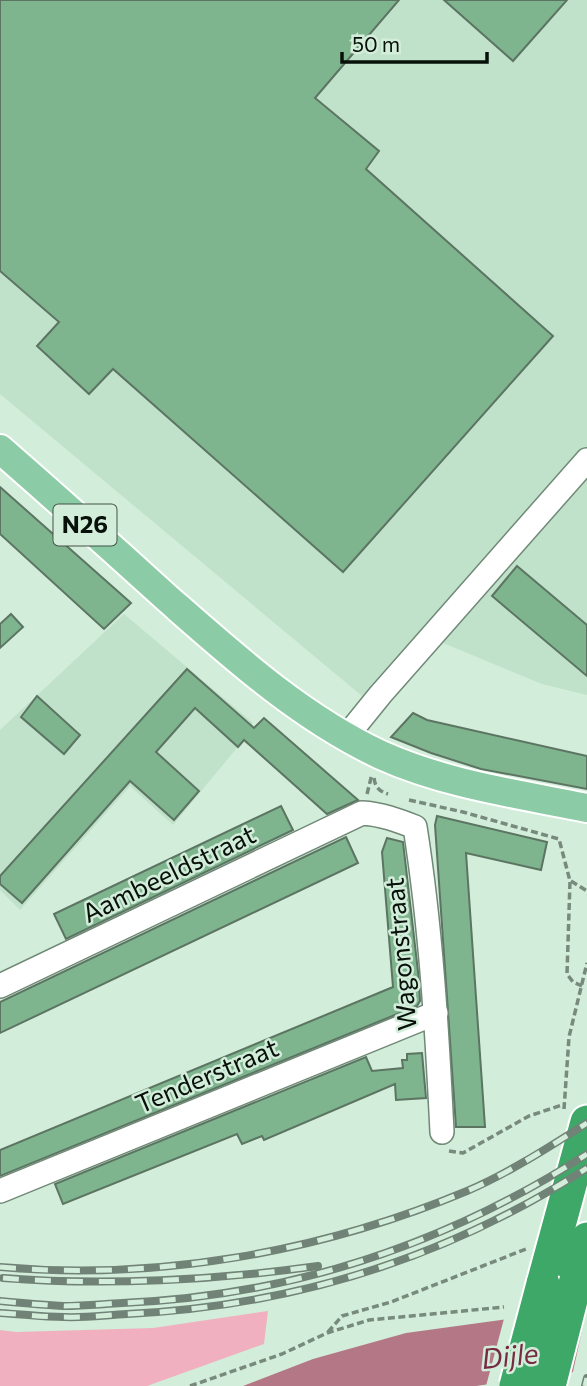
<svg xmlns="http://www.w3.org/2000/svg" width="587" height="1386" font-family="Commissioner,sans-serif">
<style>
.built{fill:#c1e2ca}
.green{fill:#f1b0bf}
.water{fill:#b47785}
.pier{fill:#d2edd9}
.building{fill:#7eb48e;stroke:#5c7462;stroke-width:2}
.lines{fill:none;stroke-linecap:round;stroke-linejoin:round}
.minor-casing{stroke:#708977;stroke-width:26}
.major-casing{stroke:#fff;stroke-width:32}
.highway-casing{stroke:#fff;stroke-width:37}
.path{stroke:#778a7c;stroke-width:3.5;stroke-dasharray:7 3.5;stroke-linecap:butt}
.minor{stroke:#fff;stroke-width:23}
.major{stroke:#8bcba5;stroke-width:28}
.highway{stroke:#3ea869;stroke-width:33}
.rail-casing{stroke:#718376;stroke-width:8}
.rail{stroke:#d2edd9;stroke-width:5;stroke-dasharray:16;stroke-linecap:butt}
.highway-bridge-casing{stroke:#fff;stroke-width:37;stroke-linecap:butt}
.highway-bridge{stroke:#3ea869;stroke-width:33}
.labels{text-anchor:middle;stroke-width:5;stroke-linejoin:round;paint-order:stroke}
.shield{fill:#d2edd9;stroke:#445247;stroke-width:2}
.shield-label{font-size:24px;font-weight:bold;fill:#071009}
.street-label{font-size:26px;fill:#071009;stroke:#d2edd9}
.water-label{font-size:28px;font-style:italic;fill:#772b43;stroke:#d2edd9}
</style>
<rect width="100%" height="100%" fill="#d2edd9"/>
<g class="built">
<path d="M0,0H587V695L542,684L419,633L362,696L0,394Z"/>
<path d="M124,614L253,723L236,749L173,825L130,786L20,910L0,890V730Z"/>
</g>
<path class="green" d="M268,1311L264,1344L147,1386H0V1330L16,1332L153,1328Z"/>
<path class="water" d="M587,1308V1370L476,1386H243L313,1359L406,1333Z"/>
<g class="pier">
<path d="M586,1304L567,1376L486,1386L505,1315Z"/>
<path d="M587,1308V1374L572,1376Z"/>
</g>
<g class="building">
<path d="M0,0H399L315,98L379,151L366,169L553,336L343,572L113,369L89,394L37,346L59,322L0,271Z"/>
<path d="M444,0H567L513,61Z"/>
<path d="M0,487L131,603L104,629L0,534Z"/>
<path d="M517,566L587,625V676L492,596Z"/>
<path d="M11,614L23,627L0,648V624Z"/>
<path d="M187,669L254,728L264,718L358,800L327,814L244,740L238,747L195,708L156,752L199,791L174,820L130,781L22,903L0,884V876Z"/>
<path d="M37,696L80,735L64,754L21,717Z"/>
<path d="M413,713L427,720L587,756V789L481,769L431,753L391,737Z"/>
<path d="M281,806L293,830L66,939L54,914Z"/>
<path d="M437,816L547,842L541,870L466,853L485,1127H456L435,825Z"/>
<path d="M346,837L358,863L0,1033V1002Z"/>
<path d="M387,838L403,842L419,980L420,1001L417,1006L0,1176V1150L393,987L382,852Z"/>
<path d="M422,1053L426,1098L396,1100L395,1084L264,1140L262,1136L242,1144L237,1134L63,1204L55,1184L366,1057L372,1071L403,1068L402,1060H407V1054Z"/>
</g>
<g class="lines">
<defs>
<g id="minor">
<path d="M346,737L380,695L587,460"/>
<path d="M0,986L362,813C381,814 397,820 415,827C431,928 437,1030 442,1132"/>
<path d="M0,1191L436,1013"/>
</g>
<path id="major" d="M0,449C56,498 112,548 167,598C233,656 300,717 381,755C445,784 518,794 587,808"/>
<g id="highway">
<path d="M576,1280L587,1239"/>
<path d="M543,1284L587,1122"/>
</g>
</defs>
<use href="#minor" class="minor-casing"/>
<use href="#major" class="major-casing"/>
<use href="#highway" class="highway-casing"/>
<g class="path">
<path d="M374,778C375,787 379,791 388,794"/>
<path d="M367,794L372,774"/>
<path d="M409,800L463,812L559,839L570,881L567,974L573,982L582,986"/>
<path d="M571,881L587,891"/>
<path d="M564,1109L569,1037L587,963"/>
<path d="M449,1151L463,1153L529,1116L565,1104"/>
<path d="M328,1332L342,1316L391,1302L526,1249"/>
<path d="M190,1386L282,1354L327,1333L369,1320L504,1307"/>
</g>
<use href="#minor" class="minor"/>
<use href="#major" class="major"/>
<use href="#highway" class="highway"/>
<defs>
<g id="rail">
<path d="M0,1267C158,1281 321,1252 467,1191C509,1173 549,1147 587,1123"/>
<path d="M3,1278C104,1286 218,1280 318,1266"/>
<path d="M0,1301C21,1303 42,1305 64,1306C83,1306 103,1304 122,1303C291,1296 445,1245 587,1154"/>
<path d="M0,1313C21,1314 42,1317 64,1317C85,1318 106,1315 127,1314C293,1306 447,1258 587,1168"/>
<path d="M585,1386L587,1378"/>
</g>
</defs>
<use href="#rail" class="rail-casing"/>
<use href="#rail" class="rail"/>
<defs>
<g id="highway-bridge">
<path d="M516,1386L543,1284"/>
<path d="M549,1386L576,1280"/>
</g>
</defs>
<use href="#highway-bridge" class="highway-bridge-casing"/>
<use href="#highway-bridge" class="highway-bridge"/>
</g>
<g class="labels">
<rect class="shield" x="53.5" y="504.5" width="63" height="41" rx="5"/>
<g class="shield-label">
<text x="85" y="533">N26</text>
</g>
<g class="street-label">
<text transform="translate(169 874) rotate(-26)" y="9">Aambeeldstraat</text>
<text transform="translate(401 954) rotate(-95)" y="9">Wagonstraat</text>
<text transform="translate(207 1076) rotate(-23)" y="9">Tenderstraat</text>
</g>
<g class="water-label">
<text transform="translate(510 1356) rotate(-6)" y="10">Dijle</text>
</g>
</g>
<path d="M342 52v10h145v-10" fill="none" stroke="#071009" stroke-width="3.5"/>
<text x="352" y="52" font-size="21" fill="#071009" stroke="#d2edd9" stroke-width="5" paint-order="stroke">50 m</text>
</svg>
